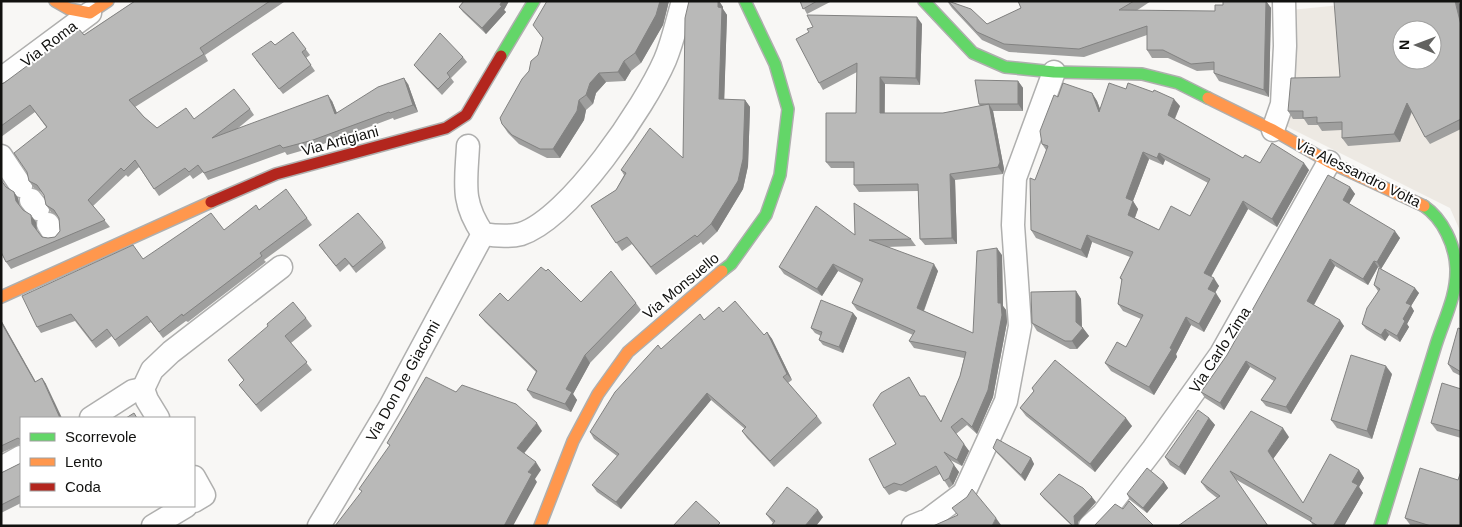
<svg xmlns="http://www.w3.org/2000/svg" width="1462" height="527" font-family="Arial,sans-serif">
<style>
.built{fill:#ede9e3;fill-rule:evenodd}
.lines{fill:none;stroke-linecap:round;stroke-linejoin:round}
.street-casing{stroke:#afafae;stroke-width:25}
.fast-casing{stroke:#afafae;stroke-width:14}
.slow-casing{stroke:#afafae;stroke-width:14}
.jam-casing{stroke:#afafae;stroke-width:14}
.street{stroke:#fefefe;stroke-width:22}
.fast{stroke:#63d668;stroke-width:11}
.slow{stroke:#ff974d;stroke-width:11}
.jam{stroke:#b3261e;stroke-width:11}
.wall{fill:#9f9f9e;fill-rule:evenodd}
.shaded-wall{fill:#828281}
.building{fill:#b9b9b8;stroke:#828281;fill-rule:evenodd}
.labels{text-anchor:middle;stroke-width:4;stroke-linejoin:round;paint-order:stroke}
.street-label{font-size:15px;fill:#11110f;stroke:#fff}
</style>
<rect width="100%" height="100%" fill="#f8f7f5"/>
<path class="built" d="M1380,1H1461V233L1450,208L1284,125L1291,10ZM1402,30H1432V60H1402Z"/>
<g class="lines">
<defs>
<g id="street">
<path d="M1,79L90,13"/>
<path d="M1273,130L1282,104L1285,46L1284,1"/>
<path d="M468,146C466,184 461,202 483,234C496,236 509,237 521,234C570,218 645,106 665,60C673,41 677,21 683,1"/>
<path d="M1,156L21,186"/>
<path d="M31,200L38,209"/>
<path d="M48,224L53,232"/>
<path d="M91,418L133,391L143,389"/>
<path d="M158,418L147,400L143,389L152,370L171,352L281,267"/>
<path d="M1,468L21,457"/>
<path d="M194,477L204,495L194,501"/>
<path d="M153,526L186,506"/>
<path d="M319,526L390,407L483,234"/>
<path d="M913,526L928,520L964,493L1006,401L1020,326L1013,225L1015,178L1054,72"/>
<path d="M1090,526L1103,514L1153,449L1221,354L1329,162"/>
</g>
<g id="fast">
<path d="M924,1L973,53L1005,67L1054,72L1142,74L1178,83L1208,98"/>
<path d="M501,56L534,1"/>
<path d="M722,271L731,264L766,215L780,175L788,109L775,64L745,1"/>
<path d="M1380,526C1398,467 1417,407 1435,348C1443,321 1457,297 1456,268C1455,245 1443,219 1424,206"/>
</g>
<g id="slow">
<path d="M55,1L69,9L90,13L108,1"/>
<path d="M1208,98L1273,130L1329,162L1424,206"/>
<path d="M1,297L211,202"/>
<path d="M540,526L573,441L598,394L628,352L722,271"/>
</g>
<path id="jam" d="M211,202L276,174L446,128L466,115L501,56"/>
</defs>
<use href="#street" class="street-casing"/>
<use href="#fast" class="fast-casing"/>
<use href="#slow" class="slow-casing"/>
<use href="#jam" class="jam-casing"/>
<use href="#street" class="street"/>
<use href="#fast" class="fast"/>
<use href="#slow" class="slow"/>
<use href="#jam" class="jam"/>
</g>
<g class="wall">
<path d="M135,1H283L284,2L205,55L208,61L135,107L144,117L157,128L194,119L250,109L254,115L237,129L332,101L337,113L408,84L418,112L394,120L393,118L318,146L287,155L285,152L208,180L203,172L193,179L190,175L159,196L139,167L128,177L126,175L93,206L110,227L11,269L6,262V187L14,192L18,198L20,207L23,210L36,222L37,230L42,237L48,238L55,237L60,231L59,218L58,216L51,212L46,205L44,195L41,192L34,188L29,181L46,127L35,112L1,137V84L84,35Z"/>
<path d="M464,1H509L504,10L506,12L486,34L463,12L459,7Z"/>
<path d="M547,1H669L663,25L641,63L631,71L625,81L606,82L596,93L593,104L586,110L584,120L560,158H547L519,144L508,133L502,124L538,55L543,39Z"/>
<path d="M689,1H719L723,7V9L727,15L724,100H745L750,107L748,166L743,189L717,232L703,245L701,242L656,275L632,244L622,251L591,206L616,190L624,175L621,170L683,158Z"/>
<path d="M800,1H832L807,14Z"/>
<path d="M947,1L987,24L1021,8L1018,1H1151L1136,11H1215L1223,5L1266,1L1271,8L1269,97L1219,81L1214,73V70L1197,71L1168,58H1152L1147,50V35L1084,57L1009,52L982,40L952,8Z"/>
<path d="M1460,4L1461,9V129L1430,144L1425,137L1412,112L1400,142L1348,146L1342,138V130L1322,131L1318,125H1308L1304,119H1293L1288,111L1340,77Z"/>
<path d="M922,24L920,85L885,84V113H943L980,106L979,104L1018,81L1023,88V111H993L1004,169L1003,174L955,180L957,244L925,245L920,239L918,191L859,192L854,185V168H831L826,162L856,113L857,72L823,90L819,83Z"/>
<path d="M293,32L310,55L306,58L315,71L283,94L256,60Z"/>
<path d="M463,57L467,62L451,78L454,82L442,95L418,70L414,65Z"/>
<path d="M1126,89L1180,106L1175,119L1243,158L1260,163L1309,170L1277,227L1248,209L1211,277L1219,286L1215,293L1221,301L1204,332L1191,325L1176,354L1177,357L1154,395L1111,371L1105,363L1126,347L1141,319L1123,311L1118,304L1122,281L1120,278L1130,257L1092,242L1087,258L1036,238L1031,230L1046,150L1042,144L1058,97L1092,93L1097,101L1100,109ZM1149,159L1163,165L1165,160L1208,183L1190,216L1159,230L1135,218L1138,209L1133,201Z"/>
<path d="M1350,187L1355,194L1349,204L1400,238L1381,269L1419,293L1411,306L1414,311L1407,324L1409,327L1400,342L1389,335L1385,341L1366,329L1362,324L1378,291L1374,285L1379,268L1378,267L1368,285L1335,266L1314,305L1344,326L1291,414L1266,406L1261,400L1274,381L1250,367L1224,410L1205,398L1201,392Z"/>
<path d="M259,210L307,218L312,225L264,260L266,262L188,322L186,321L163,338L151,322L119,347L112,336L96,348L75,321L41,333L37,327L143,259L224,230Z"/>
<path d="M855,235L911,239L916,246L886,247L938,271L924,311L973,333L1002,255L1003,306L1006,310L1007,322L993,397L977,434L967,425L956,434L969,451L962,466L950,460L959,472L953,485L949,488L940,474L906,492L899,490L889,495L884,488L896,444L909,377L920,396L930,403L941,422L960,376L964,358L914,348L909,341L913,335L857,310L852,303L861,283L838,271L822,296L784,274L779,267Z"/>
<path d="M383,242L386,248L356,273L349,264L340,272L319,245Z"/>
<path d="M1076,291L1081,299L1082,327L1089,336L1077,349H1070L1037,331L1032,323Z"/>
<path d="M581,302L636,303L641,310L590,363L573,394L577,400L571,412L533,398L527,390L536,372L485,322L479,315Z"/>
<path d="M723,312L764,335L767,332L772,339L792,380L788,383L817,416L822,423L774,467L747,438L742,431L745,429L711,400L621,509L597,492L592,485L617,456L594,439L590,432L661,349L704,320Z"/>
<path d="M853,313L857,318L843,353L823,345L819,340L821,336L815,333L811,328Z"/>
<path d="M306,318L312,326L291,343L312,370L261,412L239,385L244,381L228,360Z"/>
<path d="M1,320L36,382L42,378L46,384L21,418V444L1,453Z"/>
<path d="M1461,329V376L1453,372L1448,364Z"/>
<path d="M1392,374L1372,439L1337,428L1331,420Z"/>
<path d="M1032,388L1132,426L1095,472L1026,416L1020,408L1034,391Z"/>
<path d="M1461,389V438L1437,431L1431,423Z"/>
<path d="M1209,418L1215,425L1185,475L1170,465L1165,457Z"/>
<path d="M1289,437L1273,459L1303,503L1359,470L1364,478L1359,487L1363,493L1344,526H1313L1311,522L1235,479L1268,526L1217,498L1207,490L1201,482Z"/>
<path d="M993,448L1031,458L1034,464L1025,481L997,453Z"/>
<path d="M21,463V503L1,513V473Z"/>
<path d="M1458,480L1461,526H1411L1405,518Z"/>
<path d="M1164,482L1168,488L1147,513L1130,500L1127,494Z"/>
<path d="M1040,494L1096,502L1078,522V526H1072L1044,499Z"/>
<path d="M766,514L823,517L816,526H771L773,523Z"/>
</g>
<g class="shaded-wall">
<path d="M502,1H509L504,10L506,12L486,34L482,28Z"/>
<path d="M660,1H669L663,25L641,63L635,53Z"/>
<path d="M718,1H719L723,7V9L727,15L724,107L719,99Z"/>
<path d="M1266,1L1271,8L1269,97L1264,90Z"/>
<path d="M1455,1H1458L1460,4L1461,9V25Z"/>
<path d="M917,17L922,24L920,85L916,78Z"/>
<path d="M624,61L631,71L625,81L618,72Z"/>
<path d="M599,73L606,82L596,93L593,104L586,95L590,83Z"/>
<path d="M880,77L885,84L884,119L880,113Z"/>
<path d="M404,78L408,84L418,112L413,105Z"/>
<path d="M1018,81L1023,88V111L1018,104Z"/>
<path d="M1092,93L1097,101L1104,120L1099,112Z"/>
<path d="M328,95L332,101L340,121L335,114Z"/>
<path d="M1174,99L1180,106L1173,122L1168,115Z"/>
<path d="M579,100L586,110L584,120L560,158L553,149Z"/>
<path d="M745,100L750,107L748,166L743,189L717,232L711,224Z"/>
<path d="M1407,103L1412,110L1400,142L1394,134Z"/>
<path d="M989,104L993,111L1004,169L1003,174L998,167Z"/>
<path d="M1143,152L1149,159L1131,206L1126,198Z"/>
<path d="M1159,153L1165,160L1163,165L1157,158Z"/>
<path d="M1304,163L1309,170L1277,227L1272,219Z"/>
<path d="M950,174L955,180L957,244L952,238Z"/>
<path d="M1350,187L1355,194L1347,207L1343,200Z"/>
<path d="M14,192L18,198L20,208L16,201Z"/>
<path d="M1133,201L1138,209L1133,222L1128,215Z"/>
<path d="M1243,201L1248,209L1209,280L1204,273Z"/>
<path d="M31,215L36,222L37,231L32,224Z"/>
<path d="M1395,231L1400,238L1381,269L1377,262Z"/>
<path d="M1087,235L1092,242L1087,258L1081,250Z"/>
<path d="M997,248L1002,255L1003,306L1006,310L1007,322L993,397L977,434L972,427L998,303Z"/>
<path d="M1330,259L1335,266L1312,308L1307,301Z"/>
<path d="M1374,261L1378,267L1368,285L1363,279Z"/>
<path d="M833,264L838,271L822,296L817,289Z"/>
<path d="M934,264L938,271L922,315L917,308Z"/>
<path d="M1214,278L1219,286L1213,296L1208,289Z"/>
<path d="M1415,288L1419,293L1411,306L1414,311L1407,324L1409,327L1400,342L1397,336L1406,303Z"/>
<path d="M1076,291L1081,299L1082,330L1083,328L1089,336L1077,349L1072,341L1076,322Z"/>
<path d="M1216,293L1221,301L1204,332L1199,324Z"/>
<path d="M853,313L857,318L843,353L839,347Z"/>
<path d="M1186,317L1191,325L1176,354L1177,357L1154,395L1149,387Z"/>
<path d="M1,320L39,388L35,382L1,322Z"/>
<path d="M1340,320L1344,326L1291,414L1286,407Z"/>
<path d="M1385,329L1389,335L1385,341L1381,335Z"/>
<path d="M767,332L772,339L792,380L787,374Z"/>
<path d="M585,355L590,363L573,394L577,400L571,412L565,404L566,389Z"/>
<path d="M1246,361L1250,367L1224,410L1220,403Z"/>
<path d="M1386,366L1392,374L1372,439L1367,431Z"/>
<path d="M42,378L46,384L62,418H60Z"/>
<path d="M707,393L711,400L621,509L616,502Z"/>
<path d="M1126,418L1132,426L1095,472L1090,464Z"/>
<path d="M1209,418L1215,425L1185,475L1179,467Z"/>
<path d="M537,423L542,431L522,456L517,448Z"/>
<path d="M1283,428L1289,437L1273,459L1268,451Z"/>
<path d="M964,444L969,451L962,466L957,460Z"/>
<path d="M1031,458L1034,464L1025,481L1021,475Z"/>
<path d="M536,462L541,470L535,479L537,482L513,526H504L528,472Z"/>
<path d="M954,465L959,472L953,485L949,478Z"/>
<path d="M1359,470L1364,478L1359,487L1363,493L1344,526H1333L1352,482Z"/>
<path d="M1164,482L1168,488L1147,513L1143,508Z"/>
<path d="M1092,497L1096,502L1078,522V526H1075L1074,516Z"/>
<path d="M818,510L823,517L816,526H805Z"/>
<path d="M996,518L1001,525L1000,526H992Z"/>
</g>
<g class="building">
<path d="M135,1H270L200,48L204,54L129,100L144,117L157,128L186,108L194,119L234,89L250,109L212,138L328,95L335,114L378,87L404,78L413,105L390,113L389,112L313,140L283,148L280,145L204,173L198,165L189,172L185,168L154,189L135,160L124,171L121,168L88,200L105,220L6,262L1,252V180L6,187L14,192L16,201L23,210L31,215L32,224L42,237L48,238L55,237L60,231L59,218L54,210L46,205L44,195L37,185L29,181L27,172L14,153L47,127L30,105L1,126V84L4,83L78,28L84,35Z"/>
<path d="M464,1H502L500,5L502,6L482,28L459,7Z"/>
<path d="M547,1H660L656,15L635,53L624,61L618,72L599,73L590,83L586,95L579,100L577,111L553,149H540L512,135L502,124L500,118L522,79L529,71L531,61L538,55L543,38L533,25Z"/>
<path d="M689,1H718V7L722,8L719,99L745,100L743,159L738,181L711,224L697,237L695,235L651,267L627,237L616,243L591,206L616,190L626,173L621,170L650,128L683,158L685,18Z"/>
<path d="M800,1H817L803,9Z"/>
<path d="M948,1L971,9L987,24L1021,8L1018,1H1134L1119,10L1215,11V5H1223V1H1266L1264,90L1214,73V62L1191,64L1163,50H1147V26L1079,49L1004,44L977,32Z"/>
<path d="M1334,1H1455L1461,25V119L1425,137L1407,103L1394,134L1342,138V122L1317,123V117L1303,118V111H1288L1291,78L1340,77ZM1402,30H1432V60H1402Z"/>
<path d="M807,15L917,17L916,78L880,77V113H943L989,104H979L975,80L1018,81V104H989L1000,162L998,167L950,174L952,238L920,239L918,184L854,185V162H826V113H856L857,63L819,83L796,39L809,32L807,29L813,27Z"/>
<path d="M293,32L306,49L302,52L311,65L279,89L252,54L271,41L275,45Z"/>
<path d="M440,33L463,57L447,73L450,77L438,89L414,65Z"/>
<path d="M1063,83L1092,93L1099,112L1109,83L1126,89L1128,83L1153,92L1154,90L1174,99L1168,115L1243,158L1245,155L1260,163L1272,143L1304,163L1272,219L1243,201L1204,273L1214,278L1208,289L1216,293L1199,324L1186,317L1170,348L1172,349L1149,387L1105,363L1117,342L1126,347L1143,315L1118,304L1122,279L1120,278L1133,252L1087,235L1081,250L1031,230L1030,178L1035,180L1048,146L1042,144L1040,131L1054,95L1058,97ZM1143,152L1157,158L1159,153L1210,179L1190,216L1171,206L1159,230L1128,215L1133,201L1126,198Z"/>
<path d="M1328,175L1350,187L1343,200L1395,231L1377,262L1374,261L1363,279L1330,259L1307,301L1340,320L1286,407L1261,400L1276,378L1246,361L1220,403L1201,392L1227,355Z"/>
<path d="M286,189L307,218L260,253L262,256L183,316L182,314L159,332L147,316L115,340L107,329L92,341L71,314L37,327L22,296L133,245L143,259L211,213L224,230L256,205L259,210Z"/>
<path d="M854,203L911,239L869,240L934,264L917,308L973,333L977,251L997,248L998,303H1001L1002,315L988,390L972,427L962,418L951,427L964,444L957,460L944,452L954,465L949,478L944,481L936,466L901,485L894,483L884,488L869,459L896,444L873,405L881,393L909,377L920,396H925L941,422L960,376L966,352L909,341L915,331L852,303L863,279L833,264L817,289L779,267L816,206L855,235Z"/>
<path d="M358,213L383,242L353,267L345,258L336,266L319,245Z"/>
<path d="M541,267L546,271L548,269L581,302L611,271L636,303L585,355L566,389L572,392L565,404L527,390L537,371L479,315L500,293L508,301Z"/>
<path d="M1379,268L1415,288L1406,303L1411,305L1403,319L1405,321L1397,336L1385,329L1381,335L1362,324L1367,308L1380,289L1374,285Z"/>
<path d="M1076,291V322L1083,328L1072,341H1065L1032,323L1031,292Z"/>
<path d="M821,300L853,313L839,347L819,340L822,332L811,328Z"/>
<path d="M735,301L764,335L767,332L787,374L783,377L817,416L770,461L742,431L746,427L707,393L616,502L592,485L619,454L590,432L615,392L658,345L661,349L700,314L704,320L719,307L723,312Z"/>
<path d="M293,302L306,318L285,336L307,362L256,405L239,385L244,380L228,360L268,326L267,324Z"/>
<path d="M1,322L35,382L42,378L60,418H21V440L18,438L1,446Z"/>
<path d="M1458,328L1461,329V372L1448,364Z"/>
<path d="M1351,355L1386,366L1367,431L1331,420Z"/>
<path d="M1055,360L1126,418L1090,464L1020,408L1034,391L1032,388Z"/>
<path d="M426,377L456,392L462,385L516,404L537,423L517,448L536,462L528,472L532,474L504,526H335L362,491L359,489L390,445L387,443Z"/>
<path d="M1442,383L1461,389V431L1431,423Z"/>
<path d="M1198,410L1209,418L1179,467L1165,457Z"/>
<path d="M1251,411L1283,428L1268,451L1303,503L1330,454L1359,470L1352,482L1358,485L1333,526H1318L1310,521L1312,518L1230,471L1268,526H1178L1220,496L1201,482Z"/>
<path d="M134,413L137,418H126Z"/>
<path d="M997,439L1031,458L1021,475L993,448Z"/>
<path d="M21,463V495L1,505V473Z"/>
<path d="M1147,468L1164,482L1143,508L1127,494Z"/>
<path d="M1420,468L1458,480L1461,471V526H1431L1405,518Z"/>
<path d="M1059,474L1083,488L1092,497L1074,516L1075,526H1073L1040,494Z"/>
<path d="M787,487L818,510L805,526H771L775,521L766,514Z"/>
<path d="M972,489L996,518L992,526H933L958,515L952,508L967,497Z"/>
<path d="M696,501L720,523L717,526H673Z"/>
<path d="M1129,501L1154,526H1094L1115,504L1123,509Z"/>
</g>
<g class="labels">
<g class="street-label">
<text transform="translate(49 44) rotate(-37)" y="5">Via Roma</text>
<text transform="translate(340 141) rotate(-15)" y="5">Via Artigiani</text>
<text transform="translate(1358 173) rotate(26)" y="5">Via Alessandro Volta</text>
<text transform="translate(681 286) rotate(-40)" y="5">Via Monsuello</text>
<text transform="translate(1220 350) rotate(-57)" y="5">Via Carlo Zima</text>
<text transform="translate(403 381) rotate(-61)" y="5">Via Don De Giacomi</text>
</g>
</g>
<rect width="1462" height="527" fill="none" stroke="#11110f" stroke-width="5"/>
<rect x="20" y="417" width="175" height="90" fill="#ffffff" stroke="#a0a09f"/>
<rect x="30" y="433" width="25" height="8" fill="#63d668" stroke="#a0a09f"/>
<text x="65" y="442" font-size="15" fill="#11110f">Scorrevole</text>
<rect x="30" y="458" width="25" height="8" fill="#ff974d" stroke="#a0a09f"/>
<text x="65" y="467" font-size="15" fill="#11110f">Lento</text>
<rect x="30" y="483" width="25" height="8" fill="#b3261e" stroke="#a0a09f"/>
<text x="65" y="492" font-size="15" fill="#11110f">Coda</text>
<g transform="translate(1417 45) rotate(271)"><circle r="24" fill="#ffffff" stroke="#a0a09f"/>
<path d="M0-4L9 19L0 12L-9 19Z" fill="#626260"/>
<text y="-8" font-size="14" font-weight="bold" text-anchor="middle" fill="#11110f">N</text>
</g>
</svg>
